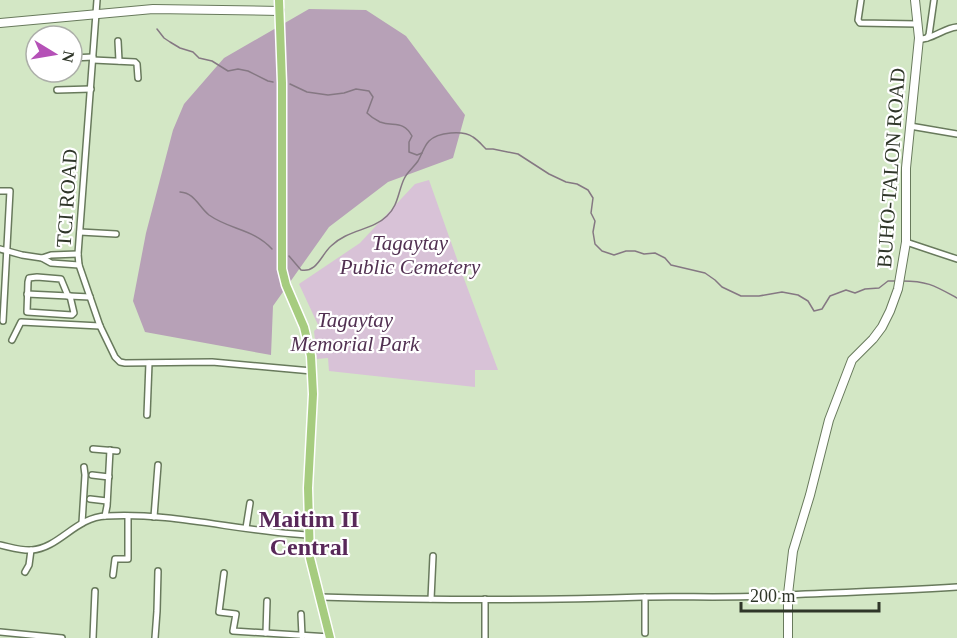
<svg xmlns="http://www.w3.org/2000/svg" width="957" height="638" font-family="'Times New Roman',serif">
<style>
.green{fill:#d8c2d7}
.forest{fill:#b7a1b7}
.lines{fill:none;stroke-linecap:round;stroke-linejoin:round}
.stream{stroke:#857883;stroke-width:1.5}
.street-casing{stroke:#687a5c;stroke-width:8}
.secondary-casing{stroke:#687a5c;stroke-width:10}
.primary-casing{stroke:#fff;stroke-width:11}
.street{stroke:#fff;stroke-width:5}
.secondary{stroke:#fff;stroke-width:8}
.primary{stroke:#a6cc7f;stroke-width:8}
.labels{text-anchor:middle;stroke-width:4.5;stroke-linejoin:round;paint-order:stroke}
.street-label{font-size:21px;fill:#2f3629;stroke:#fff}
.park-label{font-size:21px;font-style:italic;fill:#523152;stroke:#fff}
.quarter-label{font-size:24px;font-weight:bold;fill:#582859;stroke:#fff}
</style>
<rect width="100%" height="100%" fill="#d3e7c5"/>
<path class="green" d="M429,180L463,276L498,370H475V387L329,371L328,358L317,359L314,331L319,327L299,284L360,243L415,184Z"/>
<path class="forest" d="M309,9L366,10L406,36L465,115L453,158L388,182L329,227L273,306L271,355L145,332L133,301L146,233L173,130L184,104L224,58Z"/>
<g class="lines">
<g class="stream">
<path d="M157,29L164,38L170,42L180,48L193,52L199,58L212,61L228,71L238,69L248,71L268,81L273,82"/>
<path d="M290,84L307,92L328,95L344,93L356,89L369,91L373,97L367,113C371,117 376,120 380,122C394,127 403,120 412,136L409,142V152L417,155L422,153"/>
<path d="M180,192C195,193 198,206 209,215C230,230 254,229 272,249"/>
<path d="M289,256L301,270C317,273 321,255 331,246C347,230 373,230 387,216C398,206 398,192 404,179C407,172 414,167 418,161C422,154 424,146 429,141C438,132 463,130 473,137C478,140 482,145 486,149H493L518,154L549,174L566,182L577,184L588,190L593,198L591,213L595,221L593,232L595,244L602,251L614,255L626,251H635L644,254L655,253L665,258L671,265L705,273L715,280L722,287L741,296H759L782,292L798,295L808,301L814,311L822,309L830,296L846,290L855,293L865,289L879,288L888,281H897"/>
<path d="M902,281C928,281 935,286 957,298"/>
</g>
<defs>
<g id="street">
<path d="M97,0L78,254L79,265L100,326L115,357L120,362L125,363L212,362L312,371"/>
<path d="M861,0L858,20L860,23L917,24"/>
<path d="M927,38C938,35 946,28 957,27"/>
<path d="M918,40L927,38L929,35L934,0"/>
<path d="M118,41L119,61"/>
<path d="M72,58L93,57"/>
<path d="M93,60L135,62L137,64L138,78"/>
<path d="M57,90L91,89"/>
<path d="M910,126L957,134"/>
<path d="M0,191H10L3,321"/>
<path d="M80,232L116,234"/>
<path d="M906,242L957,259"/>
<path d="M0,249L22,255L42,258L51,263L79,265"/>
<path d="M42,258L51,255L78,254"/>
<path d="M27,294L90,297"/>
<path d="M68,296L61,279L37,277L29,278L28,282L27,312L72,315L74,313L70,296"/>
<path d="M12,340L21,322L100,326"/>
<path d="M147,415L149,363"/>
<path d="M93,449L117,451"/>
<path d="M92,475L109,477"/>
<path d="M90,499L107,501"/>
<path d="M105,516L107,506L110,450"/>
<path d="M154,517L158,465"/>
<path d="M82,523L85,475L84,467"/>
<path d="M246,528L250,503"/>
<path d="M0,545C10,547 22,551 32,550C59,548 76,517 106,516C174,512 241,532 309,535"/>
<path d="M25,572L29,565L31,550"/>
<path d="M224,573L219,612L236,614L233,631L330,637"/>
<path d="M113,575L115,559H128V516"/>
<path d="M320,597C427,600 535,601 643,597C682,596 722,598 761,596C827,593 892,591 957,587"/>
<path d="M431,599L433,556"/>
<path d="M485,599V638"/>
<path d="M301,614L302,636"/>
<path d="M0,632L62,638"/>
<path d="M266,633L267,601"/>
<path d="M645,633V597"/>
<path d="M93,638L95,591"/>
<path d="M155,638L157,611L158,571"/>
</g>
<g id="secondary">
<path d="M0,23L153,9L280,11"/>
<path d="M788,638V594L793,551L810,495L829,420L852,360L873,339L882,327L890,311L898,289L906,242V168L919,38L915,0"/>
</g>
<path id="primary" d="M279,0L282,83V269L286,285L304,327L311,356L313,394L308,488L310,558L330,638"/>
</defs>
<use href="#street" class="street-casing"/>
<use href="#secondary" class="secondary-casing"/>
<use href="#primary" class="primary-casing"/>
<use href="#street" class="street"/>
<use href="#secondary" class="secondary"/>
<use href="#primary" class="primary"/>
</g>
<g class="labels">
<g class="street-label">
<text transform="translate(891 168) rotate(-86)" y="7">BUHO-TALON ROAD</text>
<text transform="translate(67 198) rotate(-86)" y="7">TCI ROAD</text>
</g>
<g class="park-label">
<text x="410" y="250">Tagaytay<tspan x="410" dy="24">Public Cemetery</tspan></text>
<text x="355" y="327">Tagaytay<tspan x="355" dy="24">Memorial Park</tspan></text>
</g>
<g class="quarter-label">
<text x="309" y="527">Maitim II<tspan x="309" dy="28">Central</tspan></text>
</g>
</g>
<g transform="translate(54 54) rotate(101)"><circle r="28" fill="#ffffff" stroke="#acafa9" stroke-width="1.5"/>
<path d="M0-4.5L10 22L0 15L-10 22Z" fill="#b551b7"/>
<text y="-9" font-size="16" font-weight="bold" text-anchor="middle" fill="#2f3629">N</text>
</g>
<path d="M741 602v9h138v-9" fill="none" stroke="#2f3629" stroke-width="3"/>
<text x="750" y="602" font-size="18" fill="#2f3629" stroke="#ffffff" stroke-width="4.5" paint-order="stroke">200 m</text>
</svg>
